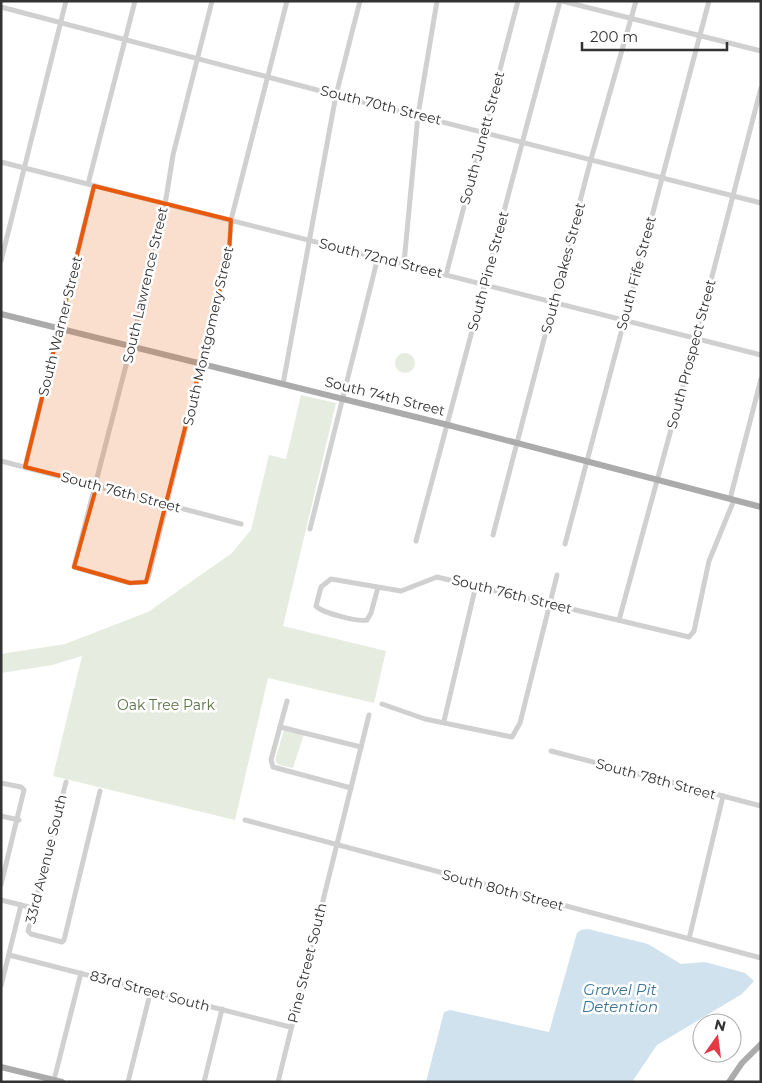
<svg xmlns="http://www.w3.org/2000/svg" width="762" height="1083" font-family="Montserrat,sans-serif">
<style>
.green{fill:#e6ecdf}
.water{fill:#cfe2ee}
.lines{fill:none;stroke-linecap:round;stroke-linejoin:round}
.minor{stroke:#d0d0d0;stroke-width:5}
.major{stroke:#ababab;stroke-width:6}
.marked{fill:#e8590c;fill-opacity:0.2;stroke:#e8590c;stroke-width:4;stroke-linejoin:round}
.labels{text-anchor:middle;stroke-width:5;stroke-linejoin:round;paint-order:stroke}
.street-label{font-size:14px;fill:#333;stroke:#fff}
.park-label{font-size:14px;fill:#56703f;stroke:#fff}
.water-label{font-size:15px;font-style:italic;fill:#3f7597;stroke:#fff}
</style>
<rect width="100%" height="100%" fill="#fff"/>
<g class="green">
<circle cx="405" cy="363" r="10"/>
<path d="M301,395L336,403L283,626L386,651L374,703L268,678L235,820L53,776L82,656L52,665L1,673V654L65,644L148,612L232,553L251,530L269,455L286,459Z"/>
<path d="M284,730L304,734L293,768L279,765L275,761Z"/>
</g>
<path class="water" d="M588,929L648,944L681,964L705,962L745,973L754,981L742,994L657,1045L632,1082H426L444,1012L450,1010L549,1032L577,933L581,930Z"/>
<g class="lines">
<g class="minor">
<path d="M212,1L173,155L164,211L131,346L74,567L130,583L146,582L149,575L229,254L231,220L287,1"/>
<path d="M562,1L761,51"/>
<path d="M1,7L336,95L761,203"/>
<path d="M1,162L761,355"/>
<path d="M88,184L135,1"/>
<path d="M1,261L66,1"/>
<path d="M404,263L418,115L437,1"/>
<path d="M446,275L518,1"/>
<path d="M283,384L336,95L360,1"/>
<path d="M1,461L241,524"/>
<path d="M25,467L94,186"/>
<path d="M730,499L761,379"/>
<path d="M310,529L378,257"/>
<path d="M493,535L591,159L636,1"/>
<path d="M416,541L560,1"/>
<path d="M565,544L709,1"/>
<path d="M378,587L371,613L367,620C358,622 322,613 316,606L321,587L331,579L401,591L437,577L689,637L694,631L709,561L734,500"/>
<path d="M619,620L696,338L761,88"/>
<path d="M287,701L271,760L273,767L351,788"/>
<path d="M382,704L425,719L512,737L520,723L557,575"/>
<path d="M444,721L476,585"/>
<path d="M280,727L361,747"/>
<path d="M551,751L761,806"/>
<path d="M66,782L28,931L31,934L62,942L64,940L100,791"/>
<path d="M1,783L21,787L24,790L1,885"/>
<path d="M1,816L19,820"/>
<path d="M245,820L761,958"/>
<path d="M1,900L33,908"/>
<path d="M689,939L723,796"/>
<path d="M9,955L290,1027"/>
<path d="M1,986L21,905"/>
<path d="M54,1080L81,973"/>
<path d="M128,1082L151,990"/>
<path d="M204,1082L222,1009"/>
<path d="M278,1082L369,715"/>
</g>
<g class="major">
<path d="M1,314L448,425L761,507"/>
<path d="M1,1067L62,1082"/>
<path d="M729,1082L742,1063L761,1044"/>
</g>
</g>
<path class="marked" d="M94,186L231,220L229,254L146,582L130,583L74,567L97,485L25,467Z"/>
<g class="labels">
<g class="street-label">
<text transform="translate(381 105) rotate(14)" y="5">South 70th Street</text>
<text transform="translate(482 138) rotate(-75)" y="5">South Junett Street</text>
<text transform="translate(381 258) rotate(14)" y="5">South 72nd Street</text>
<text transform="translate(563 268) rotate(-75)" y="5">South Oakes Street</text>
<text transform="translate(488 271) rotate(-75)" y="5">South Pine Street</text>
<text transform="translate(636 273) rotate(-75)" y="5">South Fife Street</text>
<text transform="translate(145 285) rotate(-77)" y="5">South Lawrence Street</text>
<text transform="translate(60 326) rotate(-76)" y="5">South Warner Street</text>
<text transform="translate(208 336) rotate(-77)" y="5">South Montgomery Street</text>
<text transform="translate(691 354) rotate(-75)" y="5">South Prospect Street</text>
<text transform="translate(385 396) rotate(14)" y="5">South 74th Street</text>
<text transform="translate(121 492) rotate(15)" y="5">South 76th Street</text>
<text transform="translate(512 594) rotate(14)" y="5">South 76th Street</text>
<text transform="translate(656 779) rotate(15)" y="5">South 78th Street</text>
<text transform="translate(46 859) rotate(-76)" y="5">33rd Avenue South</text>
<text transform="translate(503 890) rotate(15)" y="5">South 80th Street</text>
<text transform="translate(307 963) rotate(-76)" y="5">Pine Street South</text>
<text transform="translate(150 991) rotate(15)" y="5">83rd Street South</text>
</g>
<g class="park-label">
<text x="166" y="710">Oak Tree Park</text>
</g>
<g class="water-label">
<text x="620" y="995">Gravel Pit<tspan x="620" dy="17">Detention</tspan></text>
</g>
</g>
<rect width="762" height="1083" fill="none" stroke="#333333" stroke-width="5"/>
<g transform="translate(717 1038) rotate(14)"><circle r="24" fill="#ffffff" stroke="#adadad"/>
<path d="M0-4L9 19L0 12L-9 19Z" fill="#e63946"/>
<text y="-8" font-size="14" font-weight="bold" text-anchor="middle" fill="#333333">N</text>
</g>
<path d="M582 42v8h145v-8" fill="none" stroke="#333333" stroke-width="2.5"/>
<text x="590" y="42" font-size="15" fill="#333333" stroke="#ffffff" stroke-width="4" paint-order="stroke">200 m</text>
</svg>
